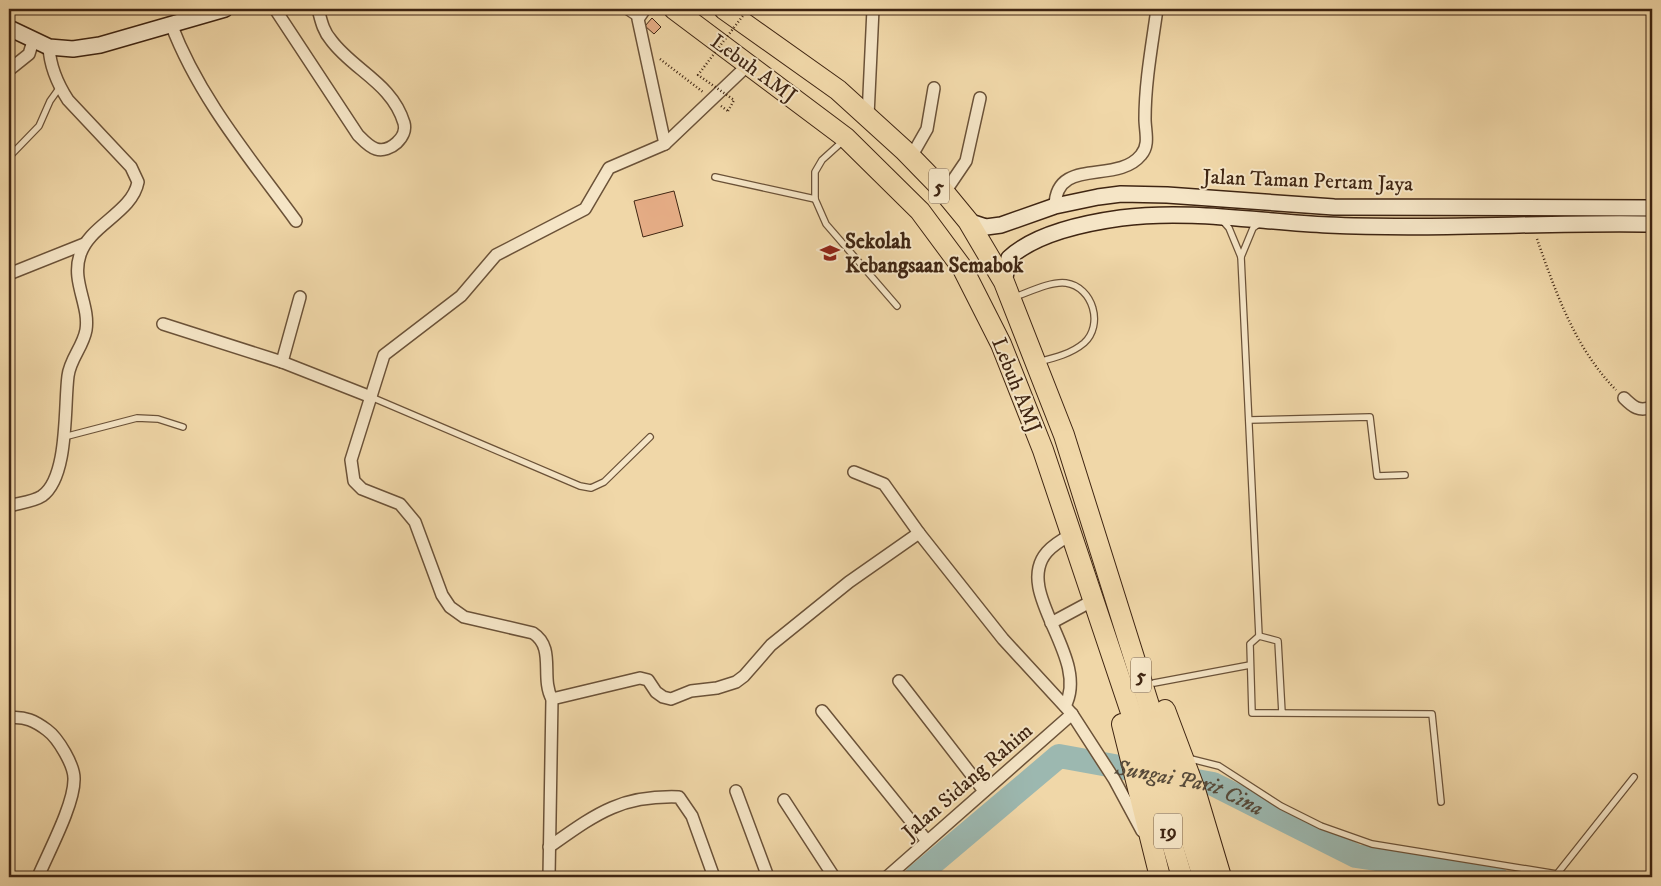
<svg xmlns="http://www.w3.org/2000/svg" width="1661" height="886" font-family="'IM FELL DW Pica',serif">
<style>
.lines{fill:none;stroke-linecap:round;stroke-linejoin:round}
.river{stroke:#9cb8b0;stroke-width:24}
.building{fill:#e6ad86;stroke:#3f2512}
.lane-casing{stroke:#6b5238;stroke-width:8}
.street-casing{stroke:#6b5238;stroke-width:14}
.secondary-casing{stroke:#3f2512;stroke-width:18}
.highway-casing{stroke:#3f2512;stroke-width:22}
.path{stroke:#3f2512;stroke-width:2.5;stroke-dasharray:1 2.5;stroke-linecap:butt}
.lane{stroke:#f5e5c6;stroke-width:5.5}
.street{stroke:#f5e5c6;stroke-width:11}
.secondary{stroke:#f5e5c6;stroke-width:15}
.highway{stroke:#f0d7a8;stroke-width:20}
.path-bridge{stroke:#3f2512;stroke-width:2.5;stroke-dasharray:1 2.5;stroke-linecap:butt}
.labels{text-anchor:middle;stroke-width:4;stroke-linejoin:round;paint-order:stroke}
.shield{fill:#f5e5c6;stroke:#765f48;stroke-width:1}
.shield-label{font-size:20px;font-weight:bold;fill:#3f2512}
.street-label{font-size:21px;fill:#3f2512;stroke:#f5e5c6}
.poi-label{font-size:21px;font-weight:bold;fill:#3f2512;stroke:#f5e5c6;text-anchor:start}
.water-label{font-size:22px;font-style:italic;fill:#564a3a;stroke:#f5e5c6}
</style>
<rect width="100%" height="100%" fill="#f0d7a8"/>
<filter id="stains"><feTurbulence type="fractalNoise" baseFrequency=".004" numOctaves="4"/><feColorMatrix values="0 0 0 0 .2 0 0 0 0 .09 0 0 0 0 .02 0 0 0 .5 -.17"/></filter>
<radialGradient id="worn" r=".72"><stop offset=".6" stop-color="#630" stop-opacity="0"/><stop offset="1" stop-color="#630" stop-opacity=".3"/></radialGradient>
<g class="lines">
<path class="river" id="s1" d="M916,877L1059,756L1213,784L1356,856L1496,877"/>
</g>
<g class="building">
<path d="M652,18L661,27L654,34L645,26Z"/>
<path d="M674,191L683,226L643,237L634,201Z"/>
</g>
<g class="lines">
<defs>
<g id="lane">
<path d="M623,9L638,19"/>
<path d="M843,141L822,160L815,172V199L826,224L897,306"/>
<path d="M9,157L39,126L50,101L60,87"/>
<path d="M715,177L815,199"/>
<path d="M1221,219L1229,228L1241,257L1259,636"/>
<path d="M1241,257L1253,228L1260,223"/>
<path d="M1015,297C1029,292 1051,281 1066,283C1093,287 1104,325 1084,343C1071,354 1054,358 1038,362"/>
<path d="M371,397L580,486L591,488L604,482L650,437"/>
<path d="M1249,420L1370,417L1377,476L1405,475"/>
<path d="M64,437L137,418L158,419L183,427"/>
<path d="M1154,683L1250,665"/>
<path d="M1282,713L1278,641L1259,636L1250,644L1252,713L1432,714L1441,802"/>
<path d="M1187,758L1219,766L1281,806L1321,826L1372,844L1557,874L1562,877"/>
<path d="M1557,874L1634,777"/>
</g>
<g id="street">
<path d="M275,9L358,135C363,140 369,147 376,149C390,153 408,137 404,123C392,83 353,70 331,40C323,31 321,20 318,9"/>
<path d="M645,9L638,19L665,144"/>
<path d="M171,24C199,98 250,158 296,221"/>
<path d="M9,70L29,54L33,41"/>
<path d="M868,116L873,9"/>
<path d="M911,157L927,129L934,88"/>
<path d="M945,192L966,161L980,98"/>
<path d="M1055,206C1056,156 1117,185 1141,155C1150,145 1145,131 1145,119C1145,82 1152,45 1157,9"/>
<path d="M9,274L84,244"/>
<path d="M163,324L282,362L371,397"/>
<path d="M282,362L300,297"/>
<path d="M1624,398C1633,407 1639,412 1652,407"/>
<path d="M854,472L884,484L919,533L1003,639L1072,714L1114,779L1142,831"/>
<path d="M9,506C18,503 33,502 42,496C69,477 64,406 68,376C70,359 83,347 86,330C90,305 71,281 80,255C89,225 132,213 138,182L131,167L68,100C57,83 50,67 49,47"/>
<path d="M1051,623L1092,601"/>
<path d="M899,681L984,791"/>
<path d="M552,699L640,678L648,680L656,692L663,697L671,699L691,691L717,688L736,682L744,676L771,645L849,582L919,533"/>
<path d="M1065,706C1091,657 1012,592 1047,552C1054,544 1063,539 1072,534"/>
<path d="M822,711L927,841"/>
<path d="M9,718C25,716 35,721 47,730C58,738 75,766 74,780C74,805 48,853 38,877"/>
<path d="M736,791L768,877"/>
<path d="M784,800L834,877"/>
<path d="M549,847C596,814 620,795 679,797L692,816L714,877"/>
<path d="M549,877L552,699C540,677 556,648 533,633L464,617L450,607L442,595L415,522L400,504L362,489L354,481L351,460L384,355L461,296L496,255L585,209L609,168L665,144L749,64"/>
<path d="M887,877L1072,714"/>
</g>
<g id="secondary">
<path d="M9,28L49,47L73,49L100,45L225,9"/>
<path d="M968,221L986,227L1001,225L1055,206L1098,197L1121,194L1167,195L1334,207L1652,208"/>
<path d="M1004,282L1009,258C1035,234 1085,223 1121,218C1189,209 1260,222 1328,225C1436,230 1544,222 1652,224"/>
</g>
<g id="highway">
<path d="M674,9L846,138L920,211L963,269L1001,344L1043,450L1147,760L1182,877"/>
<path d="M724,9L838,90L904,150L940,187L968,221L1004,282L1064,435L1203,877"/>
<path d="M1165,710L1195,790L1221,877"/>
<path d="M1122,724L1160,877"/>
</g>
</defs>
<use href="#lane" class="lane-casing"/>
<use href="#street" class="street-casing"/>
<use href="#secondary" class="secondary-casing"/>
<use href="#highway" class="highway-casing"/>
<g class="path">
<path d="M660,59L703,92"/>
<path d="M721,106L728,111"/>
<path d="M1537,239C1556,293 1575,348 1616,390"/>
</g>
<use href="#lane" class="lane"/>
<use href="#street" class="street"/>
<use href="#secondary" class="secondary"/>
<use href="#highway" class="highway"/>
<path class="path-bridge" d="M728,111L734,100L698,75L748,9"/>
</g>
<defs>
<symbol id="school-bare" viewBox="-9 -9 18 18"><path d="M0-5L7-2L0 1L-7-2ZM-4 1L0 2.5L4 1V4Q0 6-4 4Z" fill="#8f2418" stroke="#f5e5c6" stroke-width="2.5" paint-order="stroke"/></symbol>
</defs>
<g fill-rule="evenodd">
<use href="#school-bare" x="816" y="239" width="28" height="28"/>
</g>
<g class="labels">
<g class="shield">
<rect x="929" y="168.5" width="20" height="35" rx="4"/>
<rect x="1131" y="657.5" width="20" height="35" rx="4"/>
<rect x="1154" y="813.5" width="28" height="35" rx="4"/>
</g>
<g class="shield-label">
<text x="939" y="193">5</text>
<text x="1141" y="682">5</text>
<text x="1168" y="838">19</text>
</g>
<g class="street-label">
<text transform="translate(754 68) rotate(36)" y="7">Lebuh AMJ</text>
<text transform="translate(1308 180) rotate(2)" y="7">Jalan Taman Pertam Jaya</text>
<text transform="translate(1017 385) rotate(68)" y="7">Lebuh AMJ</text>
<text transform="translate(967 781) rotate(-41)" y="7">Jalan Sidang Rahim</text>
</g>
<g class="poi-label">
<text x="845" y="248">Sekolah<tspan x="845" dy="24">Kebangsaan Semabok</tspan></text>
</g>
<g class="water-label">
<text dy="8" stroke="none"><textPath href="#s1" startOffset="322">Sungai Parit Cina</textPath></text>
</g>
</g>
<rect width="1661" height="886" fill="none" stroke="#f0d7a8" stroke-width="30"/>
<rect x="10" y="10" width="1641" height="866" fill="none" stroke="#3f2512" stroke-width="2.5"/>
<rect x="15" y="15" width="1631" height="856" fill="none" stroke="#3f2512"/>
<rect width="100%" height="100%" filter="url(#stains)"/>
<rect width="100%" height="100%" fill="url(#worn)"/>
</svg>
